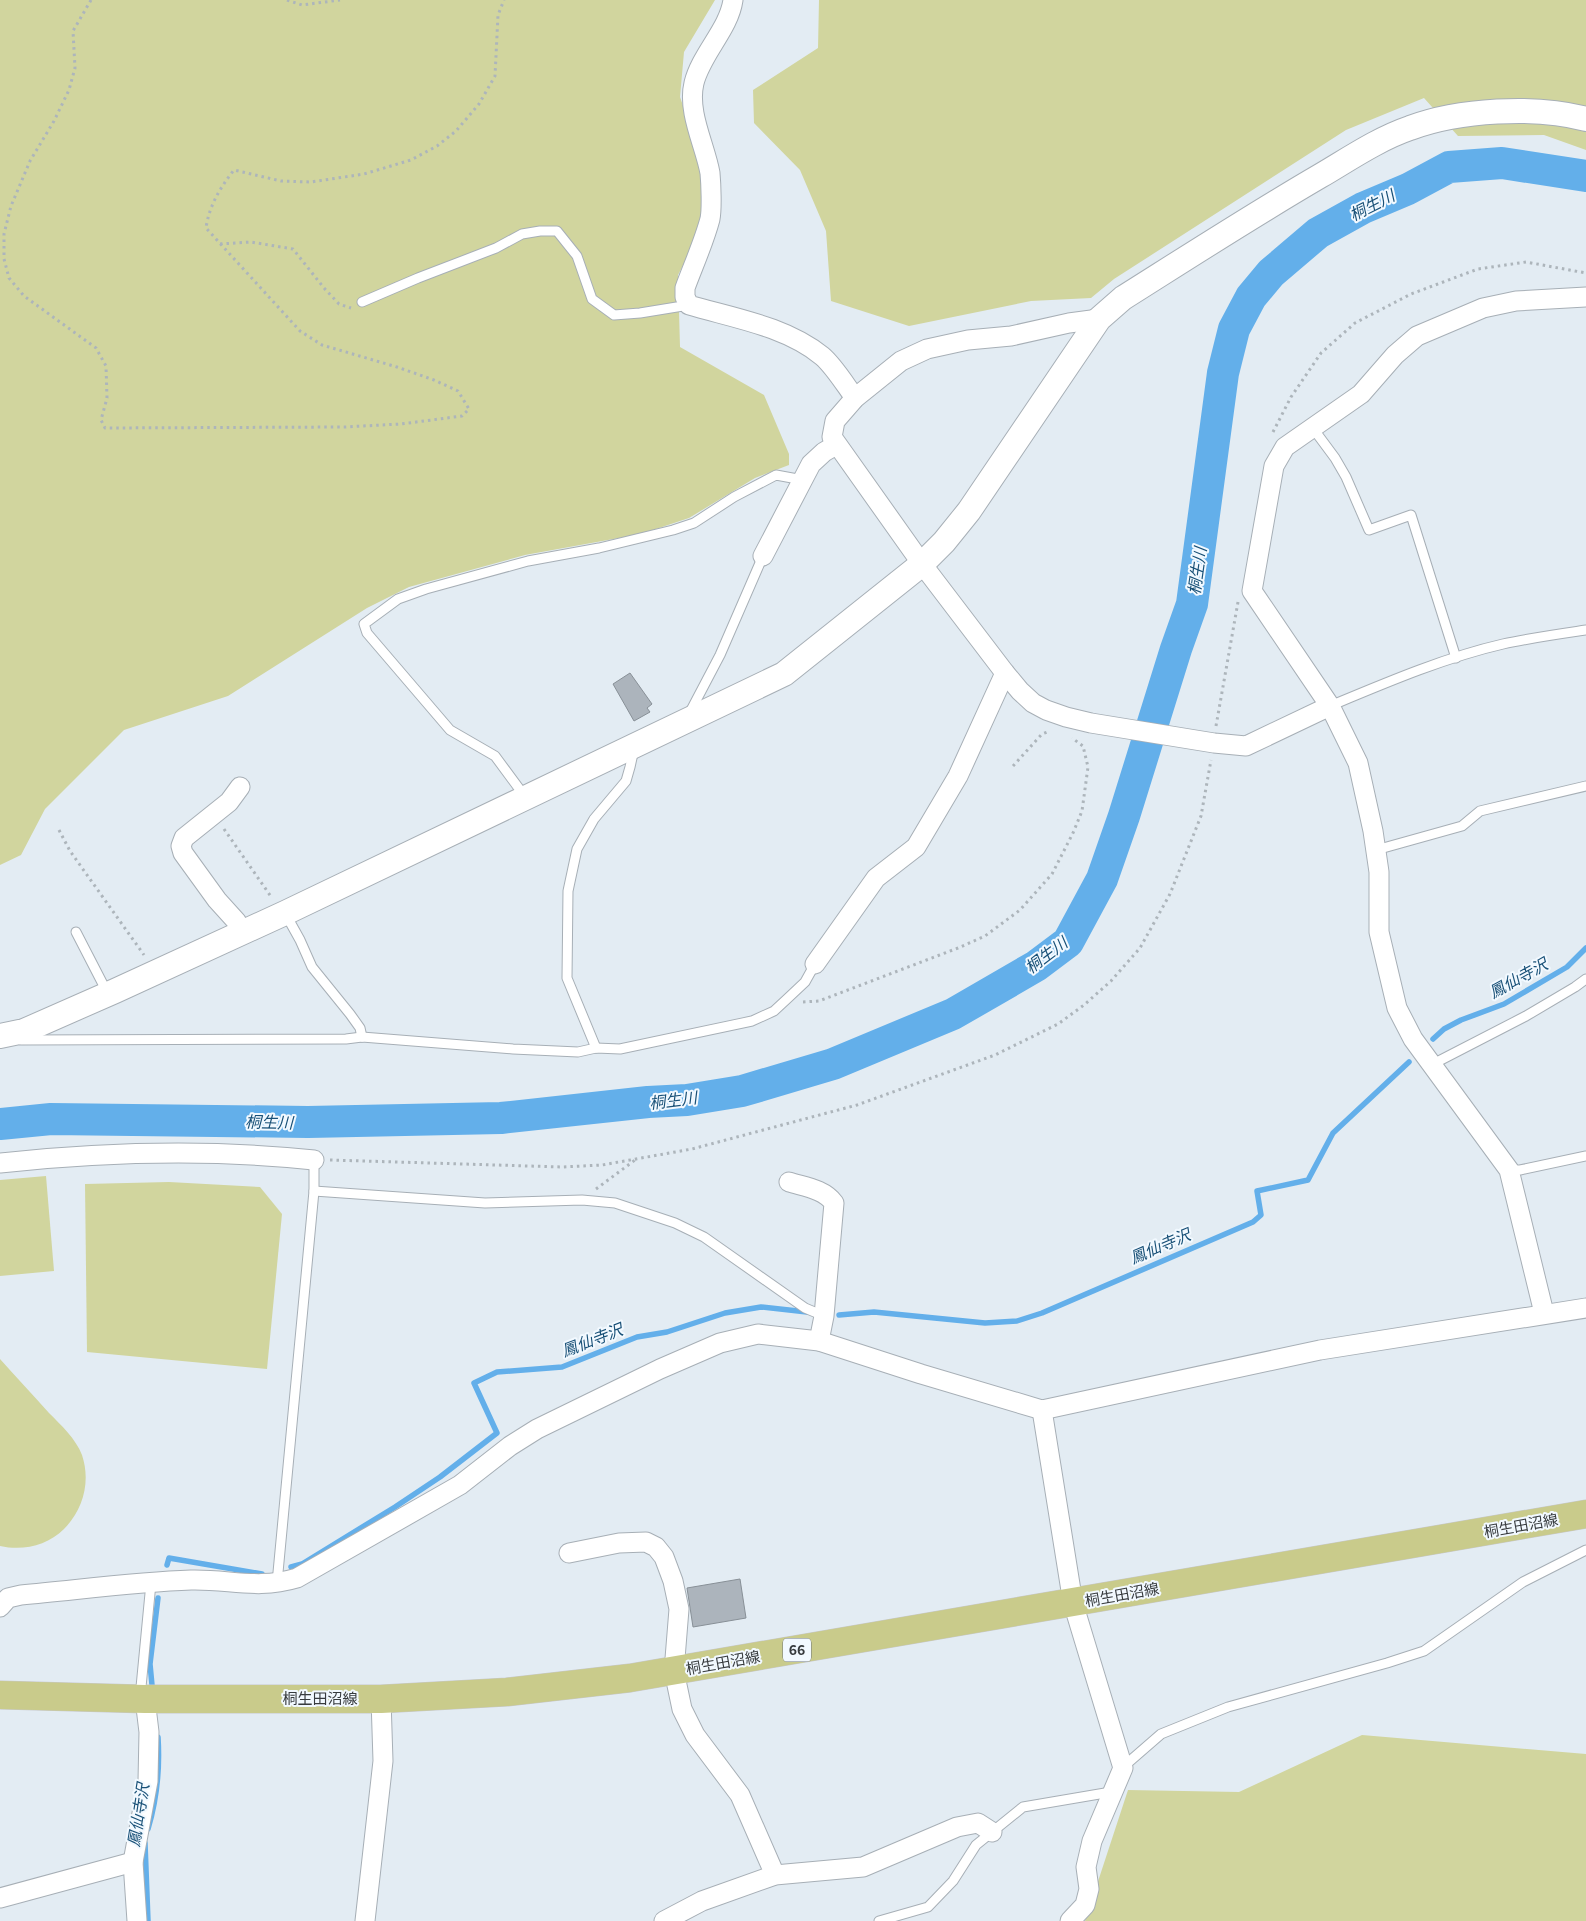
<svg xmlns="http://www.w3.org/2000/svg" width="1586" height="1921" font-family="Georgia,'Noto Sans JP',serif">
<style>
.green{fill:#d1d59e}
.lines{fill:none;stroke-linecap:round;stroke-linejoin:round}
.stream{stroke:#63afea;stroke-width:5.5}
.river{stroke:#63afea;stroke-width:32}
.building{fill:#acb4bc;stroke:#889097}
.service-casing{stroke:#a7afb6;stroke-width:11}
.minor-casing{stroke:#a7afb6;stroke-width:21}
.tertiary-casing{stroke:#a7afb6;stroke-width:26}
.primary-casing{stroke:#c7c8c9;stroke-width:29}
.path{stroke:#adb5bb;stroke-width:3;stroke-dasharray:2.5 4;stroke-linecap:butt}
.service{stroke:#fff;stroke-width:9}
.minor{stroke:#fff;stroke-width:19}
.tertiary{stroke:#fff;stroke-width:24}
.primary{stroke:#c9cb8b;stroke-width:28}
.labels{text-anchor:middle;stroke-width:4;stroke-linejoin:round;paint-order:stroke}
.shield{fill:#f2f9ff;stroke:#6f7478;stroke-width:1}
.shield-label{font-size:14px;font-weight:bold;fill:#373b3e}
.street-label{font-size:15px;fill:#373b3e;stroke:#f2f9ff}
.water-label{font-size:16px;font-style:italic;fill:#185077;stroke:#f2f9ff}
</style>
<rect width="100%" height="100%" fill="#e3ecf3"/>
<g class="green">
<path d="M0,0H715L684,52L680,97L716,201L678,275L680,347L764,395L789,454V465L755,478L689,518L641,534L525,555L409,587L367,608L228,696L124,730L45,809L21,855L0,865Z"/>
<path d="M819,0H1586V150L1544,135L1458,136L1424,98L1346,130L1114,279L1091,298L1031,301L909,326L831,301L826,231L800,170L754,123L753,90L818,48Z"/>
<path d="M46,1176L54,1271L0,1276V1180Z"/>
<path d="M169,1182L260,1187L282,1214L267,1369L87,1352L85,1184Z"/>
<path d="M0,1359C16,1377 33,1395 49,1413C61,1425 76,1439 82,1455C91,1482 83,1510 64,1529C47,1546 23,1551 0,1546Z"/>
<path d="M1362,1735L1586,1754V1921H1085L1128,1790L1239,1792Z"/>
</g>
<g class="lines">
<g class="stream">
<path d="M1433,1039L1444,1029L1461,1020L1504,1004L1567,967L1586,948"/>
<path d="M839,1315L874,1312L985,1323L1017,1321L1042,1313L1253,1222L1261,1215L1257,1191L1308,1180L1333,1133L1409,1062"/>
<path d="M167,1565L169,1558L262,1574"/>
<path d="M291,1567L302,1564L395,1507L440,1477L497,1433L474,1383L497,1372L562,1367L637,1337L667,1332L725,1313L761,1307L807,1312"/>
<path d="M152,1685L150,1664L158,1598"/>
<path d="M148,1829C157,1799 160,1769 158,1737"/>
<path d="M145,1843L148,1921"/>
</g>
<path class="river" d="M0,1124L51,1119L308,1122L501,1118L648,1102L687,1100L742,1091L833,1064L953,1014L1036,966L1068,942L1102,879L1124,816L1176,649L1192,604L1223,373L1234,329L1251,297L1271,273L1318,233L1363,208L1408,189L1449,167L1502,163L1586,176"/>
</g>
<g class="building">
<path d="M630,673L652,704L647,708L650,712L634,721L613,684Z"/>
<path d="M740,1579L746,1618L693,1627L687,1588Z"/>
</g>
<g class="lines">
<defs>
<g id="service">
<path d="M362,302L418,278L496,248L522,234L540,231H557L577,256L592,299L614,315L640,313L689,305"/>
<path d="M1312,427L1335,458L1346,477L1369,530L1411,515L1456,658"/>
<path d="M1330,706C1385,683 1446,657 1503,644C1530,638 1559,634 1586,630"/>
<path d="M689,714L720,655L763,556"/>
<path d="M526,798L495,756L450,730L367,633L364,624L398,599L426,589L528,561L599,548L673,530L694,523L734,497L776,475L803,480"/>
<path d="M1376,850L1462,826L1480,811L1586,786"/>
<path d="M285,913L300,940L312,967L350,1014L360,1028L362,1037"/>
<path d="M76,932L108,994"/>
<path d="M21,1040L346,1039L362,1037L513,1049L578,1052L596,1048L620,1049L752,1021L774,1011L788,998L805,982L815,964"/>
<path d="M596,1048L567,978L568,891L577,849L594,819L626,781L630,767L634,749"/>
<path d="M1431,1065L1526,1016L1575,987L1586,979"/>
<path d="M1509,1170H1520L1586,1156"/>
<path d="M314,1191L485,1203L582,1200L615,1203L675,1223L704,1237L805,1308L824,1316"/>
<path d="M277,1583L314,1191V1160"/>
<path d="M144,1697L141,1687L151,1583"/>
<path d="M1123,1767L1161,1734L1228,1707L1387,1663L1424,1651L1523,1582L1586,1550"/>
<path d="M879,1921L928,1907L953,1881L976,1845L1023,1807L1111,1792"/>
</g>
<g id="minor">
<path d="M733,0C729,29 701,54 694,83C687,112 705,145 710,173C711,184 712,209 710,219C704,242 693,266 685,288V297L689,305C733,318 785,326 822,356C834,366 846,386 855,398"/>
<path d="M1099,319L1069,323L1011,336L968,340L927,349L901,361L855,398L835,421L832,437L922,564L1005,673L1020,691L1033,703L1046,710L1066,717L1091,723L1214,743L1246,746L1330,706"/>
<path d="M763,556L811,464L824,452L836,445"/>
<path d="M240,787L229,802L184,838L181,846L183,853L217,900L236,921L243,932"/>
<path d="M815,964L876,878L916,847L958,776L1005,673"/>
<path d="M0,1163C104,1152 211,1149 314,1160"/>
<path d="M789,1182C805,1187 824,1189 834,1203L824,1316L819,1341"/>
<path d="M1544,1313L1509,1170L1413,1039L1397,1008L1379,932V872L1373,831L1358,763L1330,706L1252,591L1274,466L1285,447L1361,394L1395,355L1417,336L1483,308L1516,301L1586,297"/>
<path d="M1042,1410L1073,1603L1123,1768L1092,1841L1086,1867L1089,1889L1085,1905L1070,1921"/>
<path d="M569,1553L619,1543L646,1542L656,1547L664,1557L673,1581L679,1609L674,1671L682,1709L695,1735L740,1795L775,1875"/>
<path d="M0,1607L8,1598L21,1595C77,1590 135,1582 191,1580C230,1579 257,1590 297,1578L460,1485L510,1446L537,1429L660,1369L720,1343L758,1334L819,1341L921,1374L1042,1410L1320,1350L1586,1308"/>
<path d="M0,1898L133,1862"/>
<path d="M137,1921L133,1862L148,1781L149,1732L145,1699"/>
<path d="M365,1921L383,1761L381,1699"/>
<path d="M664,1921L702,1901L775,1875L863,1867L957,1827L978,1823L992,1832"/>
</g>
<path id="tertiary" d="M0,1036L24,1031L115,991L285,913L784,674L922,564L944,542L969,511L1099,319L1123,298C1188,257 1253,215 1320,176C1349,159 1378,139 1410,128C1458,110 1536,105 1586,119"/>
<path id="primary" d="M0,1695L145,1699H381L507,1692L630,1678L1586,1514"/>
</defs>
<use href="#service" class="service-casing"/>
<use href="#minor" class="minor-casing"/>
<use href="#tertiary" class="tertiary-casing"/>
<use href="#primary" class="primary-casing"/>
<g class="path">
<path d="M91,0L73,31L75,68L69,90L54,121L30,161L11,206L4,234V259L9,278L24,296L96,348L106,366L107,398L101,420L105,428L344,427L401,424L462,416L469,409L458,391L434,380L397,367L322,345L300,331L206,228C209,206 220,188 234,170L281,181L311,182L364,174L411,160L437,146L456,131L479,104L495,76L498,15L504,0"/>
<path d="M287,0L302,5L340,0"/>
<path d="M220,244L251,242L293,249L324,288L339,304L351,308"/>
<path d="M1273,432L1291,397L1321,353L1355,323L1411,294L1478,269L1526,262L1586,273"/>
<path d="M1216,726L1238,602"/>
<path d="M1013,766L1042,734L1050,731"/>
<path d="M224,829L272,898"/>
<path d="M59,830L70,851L144,955"/>
<path d="M803,1002L819,1001L958,948L985,936L1020,910L1052,874L1073,833L1082,811L1088,767L1083,746L1072,738"/>
<path d="M330,1160L562,1167L602,1165L692,1149L857,1105L995,1055L1058,1024L1084,1005L1111,981L1140,948L1170,894L1201,816L1211,760"/>
<path d="M596,1189L635,1160"/>
</g>
<use href="#service" class="service"/>
<use href="#minor" class="minor"/>
<use href="#tertiary" class="tertiary"/>
<use href="#primary" class="primary"/>
</g>
<g class="labels">
<rect class="shield" x="783" y="1638.5" width="28" height="23" rx="4"/>
<g class="shield-label">
<text x="797" y="1655">66</text>
</g>
<g class="street-label">
<text transform="translate(1521 1526) rotate(-10)" y="5">桐生田沼線</text>
<text transform="translate(1122 1595) rotate(-10)" y="5">桐生田沼線</text>
<text transform="translate(723 1663) rotate(-10)" y="5">桐生田沼線</text>
<text x="320" y="1704">桐生田沼線</text>
</g>
<g class="water-label">
<text transform="translate(1372 205) rotate(-27)" y="6">桐生川</text>
<text transform="translate(1197 571) rotate(-82)" y="6">桐生川</text>
<text transform="translate(1046 955) rotate(-37)" y="6">桐生川</text>
<text transform="translate(1518 978) rotate(-29)" y="6">鳳仙寺沢</text>
<text transform="translate(673 1100) rotate(-7)" y="6">桐生川</text>
<text transform="translate(269 1122) rotate(1)" y="6">桐生川</text>
<text transform="translate(1160 1246) rotate(-23)" y="6">鳳仙寺沢</text>
<text transform="translate(592 1340) rotate(-21)" y="6">鳳仙寺沢</text>
<text transform="translate(138 1815) rotate(-81)" y="6">鳳仙寺沢</text>
</g>
</g>
</svg>
